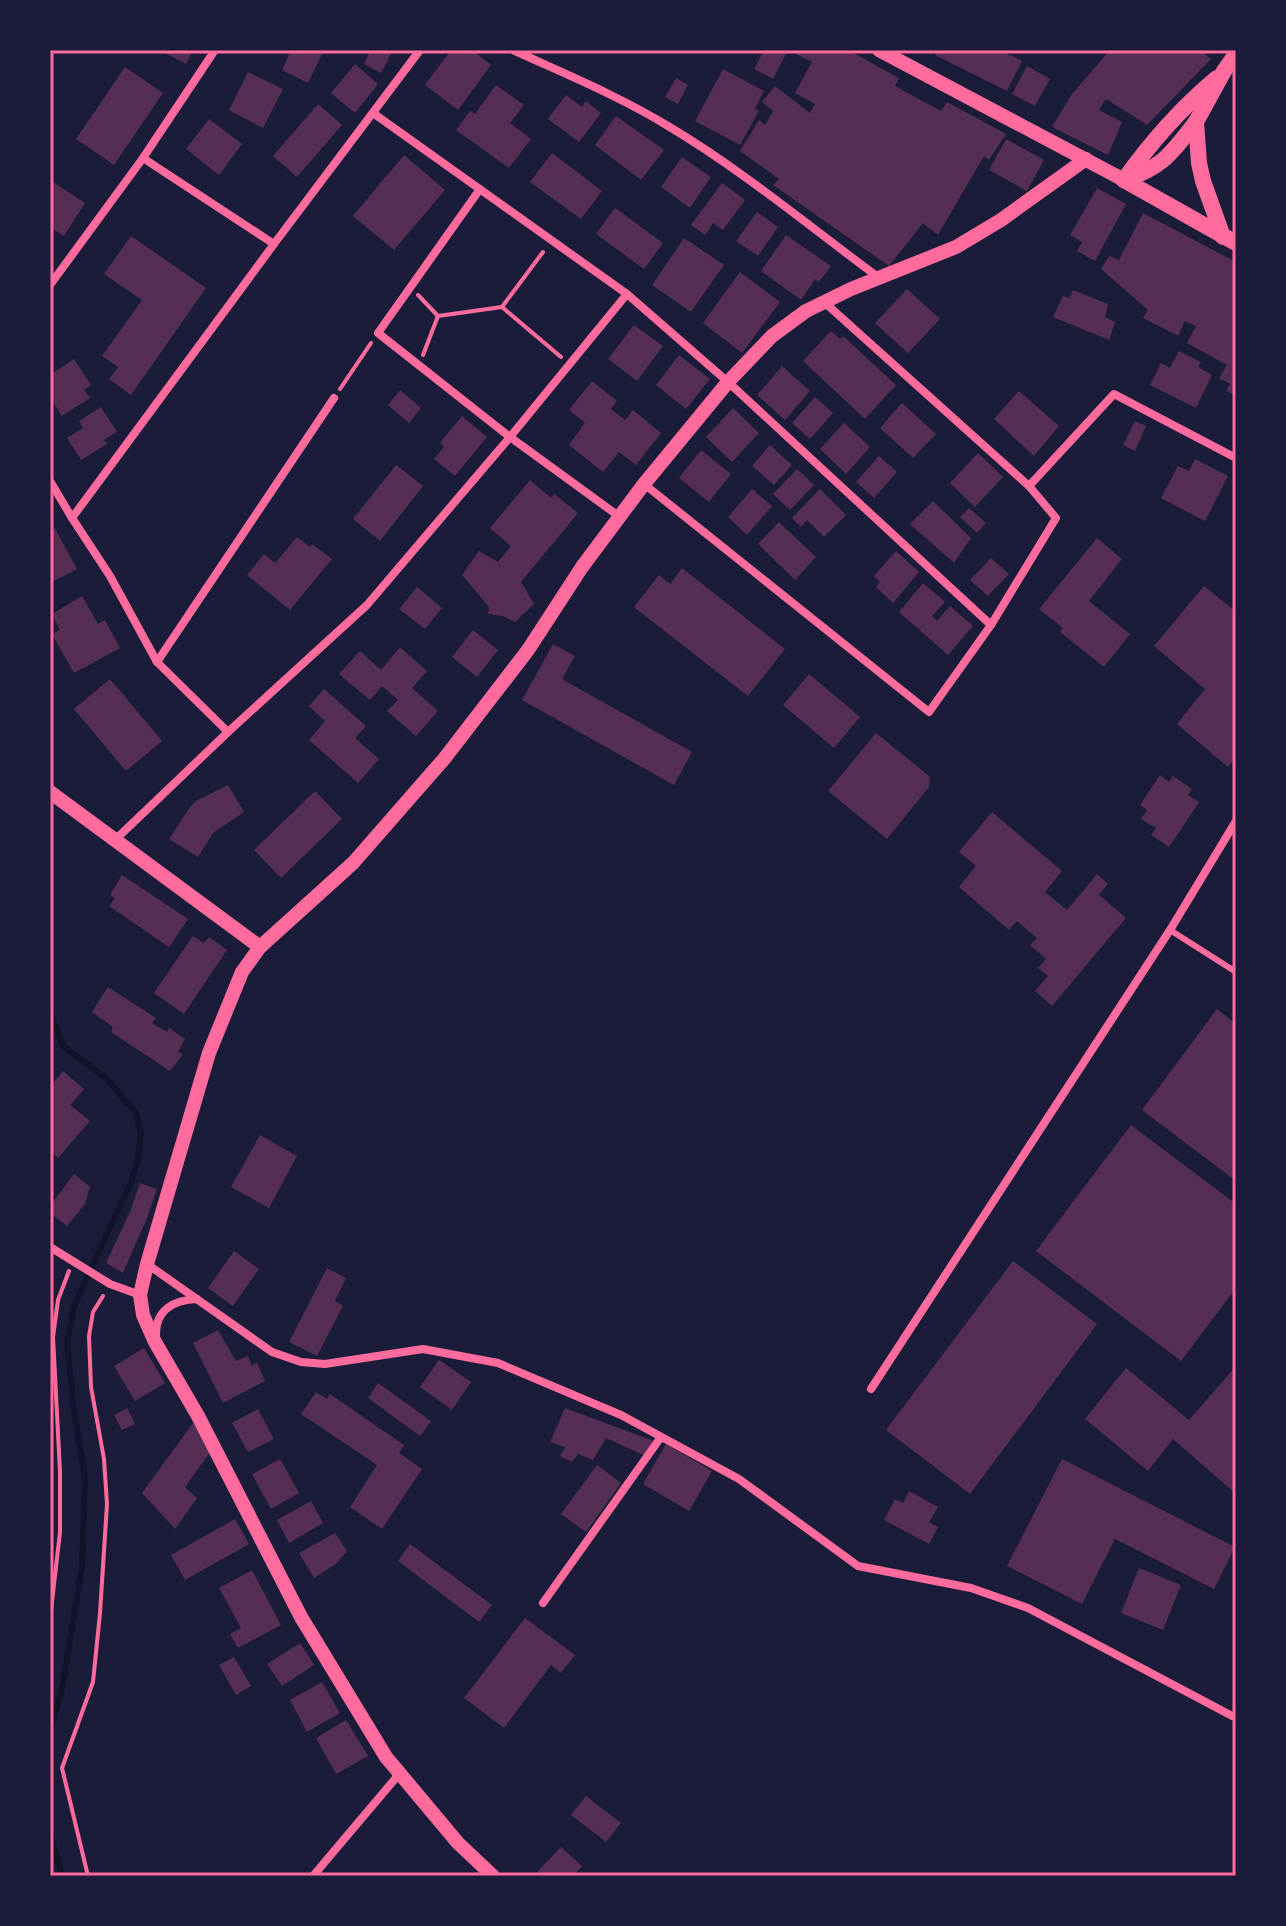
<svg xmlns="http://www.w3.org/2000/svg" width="1286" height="1926" font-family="'Fira Sans',sans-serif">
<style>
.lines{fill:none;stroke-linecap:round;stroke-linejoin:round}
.stream{stroke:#12122b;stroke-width:6}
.building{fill:#542f53}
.path{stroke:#ff6b9d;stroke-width:4}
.service{stroke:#ff6b9d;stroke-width:6}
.minor{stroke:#ff6b9d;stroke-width:8}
.tertiary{stroke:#ff6b9d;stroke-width:14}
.secondary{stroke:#ff6b9d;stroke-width:16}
.neatline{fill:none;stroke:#ff6b9d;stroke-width:3}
</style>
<rect width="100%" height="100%" fill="#1b1b3a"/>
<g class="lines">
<g class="stream">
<path d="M1214,50L1217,52"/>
<path d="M50,1011L63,1046L105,1077L136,1113L141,1134L138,1159L131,1182L74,1306L67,1343L74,1409L85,1478L82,1566L62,1690L50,1730"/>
<path d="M50,1832L62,1876"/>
</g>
</g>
<g class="building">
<path d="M159,50H193L186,64Z"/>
<path d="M291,50H324L308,83L282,70Z"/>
<path d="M371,50H393L381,73L364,64Z"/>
<path d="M451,50H472L491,65L458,110L425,85Z"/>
<path d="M764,50H848L899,78L895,86L941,111L947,102L1006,134L989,160L984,156L938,235L923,223L889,266L773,185L779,179L740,151L759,120L765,125L773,111L762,102L775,86L810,113L815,104L795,93L812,62L788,50L773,79L754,69Z"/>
<path d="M937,50H1000L1022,61L1007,91L935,55Z"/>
<path d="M1110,50H1200L1211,59L1147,125L1106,99L1099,110L1122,122L1108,155L1052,127L1072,94Z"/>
<path d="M355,64L378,84L355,113L331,93Z"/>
<path d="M1027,66L1050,79L1035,106L1012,94Z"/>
<path d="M125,67L163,93L114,165L76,139Z"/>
<path d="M723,69L764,91L755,109L759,111L740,145L695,121Z"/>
<path d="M248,72L283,89L263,128L229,110Z"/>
<path d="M676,78L688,85L678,104L665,97Z"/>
<path d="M496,85L524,105L510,123L531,139L509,168L456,130L470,111L475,114Z"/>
<path d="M566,95L582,107L586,101L601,113L579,142L548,119Z"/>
<path d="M318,104L342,125L297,177L273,156Z"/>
<path d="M616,116L664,150L641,180L595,145Z"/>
<path d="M209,119L242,144L219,175L186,149Z"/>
<path d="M1006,139L1044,160L1027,191L989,170Z"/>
<path d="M552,153L602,191L581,219L530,182Z"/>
<path d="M404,155L445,190L394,250L353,216Z"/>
<path d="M682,157L711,177L690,208L661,187Z"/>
<path d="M50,180L85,203L64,236L50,227Z"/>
<path d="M722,183L745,200L723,230L713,223L705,235L691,225Z"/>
<path d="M1097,188L1126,204L1095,261L1077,251L1082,242L1070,235Z"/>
<path d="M615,208L663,243L644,269L596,234Z"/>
<path d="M757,212L778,227L758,256L736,241Z"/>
<path d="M1143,213L1236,262V396L1226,391L1230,384L1219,378L1227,365L1187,343L1196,326L1185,321L1178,336L1143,318L1148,310L1101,269L1109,256L1119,260Z"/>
<path d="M786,235L831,266L819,282L815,279L801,300L761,271Z"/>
<path d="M131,236L206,288L131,395L109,379L118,367L102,356L142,300L104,274Z"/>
<path d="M684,238L724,265L691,312L652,285Z"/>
<path d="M740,272L780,302L742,353L703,323Z"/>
<path d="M907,289L940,319L908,353L875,323Z"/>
<path d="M1073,290L1108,304L1105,317L1115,322L1109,340L1053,317L1063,296L1069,298Z"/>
<path d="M634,325L663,346L637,381L608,359Z"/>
<path d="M831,331L840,339L843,336L896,385L865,419L803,361Z"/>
<path d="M1179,351L1201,362L1198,367L1212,375L1196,408L1150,385L1161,363L1170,368Z"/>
<path d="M679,355L710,379L686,409L656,385Z"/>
<path d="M74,359L91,385L84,390L90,398L62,416L50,397V375Z"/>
<path d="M782,366L810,391L785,420L757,395Z"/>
<path d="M592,381L617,401L611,409L625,420L633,410L661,433L636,465L619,452L603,472L569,445L585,423L569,410Z"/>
<path d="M400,390L421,408L409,423L388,405Z"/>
<path d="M1019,391L1059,426L1034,456L994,419Z"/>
<path d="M815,397L833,413L810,439L792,423Z"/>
<path d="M902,403L936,434L913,458L880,428Z"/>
<path d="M101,407L117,432L104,440L107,444L81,460L67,438L83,428L79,421Z"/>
<path d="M733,408L759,433L732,462L706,437Z"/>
<path d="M462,416L487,437L455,476L434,459L444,447L440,443Z"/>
<path d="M1135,421L1146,426L1135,451L1123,445Z"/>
<path d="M844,423L870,447L846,474L820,449Z"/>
<path d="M770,445L792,465L774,485L752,466Z"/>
<path d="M701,450L731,474L709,502L679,478Z"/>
<path d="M978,453L1003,477L975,507L950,483Z"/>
<path d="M879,456L897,472L874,498L856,482Z"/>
<path d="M1195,459L1228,476L1205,521L1161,498L1178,466L1189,471Z"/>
<path d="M396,465L423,486L380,541L353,519Z"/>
<path d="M797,469L814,485L790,510L773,494Z"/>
<path d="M530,480L551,498L554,494L578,513L521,582L534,604L515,622L503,616L488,614L489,607L462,575L479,551L498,562L511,546L490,528Z"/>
<path d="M752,489L772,506L747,535L728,517Z"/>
<path d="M820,489L846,515L824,537L807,520L801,527L792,518Z"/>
<path d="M933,501L971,538L954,563L910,524Z"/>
<path d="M969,508L986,523L977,533L960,517Z"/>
<path d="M779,522L816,557L795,580L758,544Z"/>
<path d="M52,523L77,569L50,583V524Z"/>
<path d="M297,537L310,547L312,544L332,559L290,610L247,575L264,554L275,563Z"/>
<path d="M1097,538L1122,559L1089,601L1130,634L1104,667L1060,632L1063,628L1039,609Z"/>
<path d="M896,551L919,572L893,603L876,587L880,582L874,576Z"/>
<path d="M991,558L1009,574L988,596L970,580Z"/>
<path d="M682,568L785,649L748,696L634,607L659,575L670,584Z"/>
<path d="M923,583L945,602L932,616L937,621L950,606L973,626L948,655L899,612Z"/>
<path d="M1204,586L1236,612V757L1228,767L1177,724L1205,689L1154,646Z"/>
<path d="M417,587L442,608L425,629L399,609Z"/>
<path d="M82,596L98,624L105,620L120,648L74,673L52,634L60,630L52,614Z"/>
<path d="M473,630L498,650L477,677L452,657Z"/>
<path d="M553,644L575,656L562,679L692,752L674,785L522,700Z"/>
<path d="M400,647L427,671L412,688L438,711L416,736L387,711L398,700L382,686L370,700L339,674L360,651L381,670Z"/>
<path d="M809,674L860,717L834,748L783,705Z"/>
<path d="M110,679L162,741L126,771L74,709Z"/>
<path d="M324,689L366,726L355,738L379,759L358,783L309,740L325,721L309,706Z"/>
<path d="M876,733L929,776L930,782L929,787L887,839L828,791Z"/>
<path d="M1160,775L1169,782L1173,776L1192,789L1188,795L1199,802L1169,847L1151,835L1156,828L1141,819L1147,810L1140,805Z"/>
<path d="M228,785L244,812L213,833L198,857L169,839L190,807L196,801Z"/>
<path d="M315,791L342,819L281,878L254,850Z"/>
<path d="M992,812L1062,871L1045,892L1067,910L1097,874L1108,884L1099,895L1126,918L1052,1006L1035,991L1048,976L1038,968L1046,959L1030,945L1037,938L1017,921L1009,930L959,887L976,866L959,852Z"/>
<path d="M122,875L188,919L169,947L109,906L115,898L110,895Z"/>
<path d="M193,936L204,943L209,937L227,950L184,1014L154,993Z"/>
<path d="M108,987L156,1018L152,1023L167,1032L169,1028L185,1039L178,1052L183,1054L170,1071L111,1032L113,1027L92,1012Z"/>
<path d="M1217,1009L1236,1024V1181L1142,1110Z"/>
<path d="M63,1071L84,1089L70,1105L90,1121L58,1158L50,1151L52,1141L50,1140V1079L54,1082Z"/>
<path d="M1131,1125L1236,1204V1288L1181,1361L1036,1251Z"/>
<path d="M260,1135L297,1156L269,1208L231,1187Z"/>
<path d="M74,1174L90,1187L85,1204L67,1226L50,1213V1206Z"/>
<path d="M140,1183L157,1189L147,1218L123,1273L106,1263L130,1212Z"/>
<path d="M234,1251L259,1269L233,1306L208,1288Z"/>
<path d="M1013,1261L1097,1324L970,1494L886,1430Z"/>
<path d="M327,1268L346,1278L335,1301L343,1306L317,1356L289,1342Z"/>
<path d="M218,1330L236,1361L248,1356L252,1366L257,1362L265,1381L223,1403L193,1343Z"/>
<path d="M144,1348L165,1383L135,1401L114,1366Z"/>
<path d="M439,1360L471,1382L452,1410L420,1387Z"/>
<path d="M1236,1366V1494L1173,1439L1148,1471L1085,1419L1126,1368L1189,1420Z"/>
<path d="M378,1383L431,1421L420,1436L368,1398Z"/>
<path d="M316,1392L327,1399L330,1394L404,1445L399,1453L422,1469L382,1529L350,1507L377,1465L301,1414Z"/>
<path d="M127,1408L135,1424L122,1430L114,1415Z"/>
<path d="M565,1408L654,1441L645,1456L606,1438L593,1460L578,1454L572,1462L560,1456L565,1447L550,1442Z"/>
<path d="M258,1409L274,1439L248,1452L232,1423Z"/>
<path d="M193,1423L211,1451L185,1487L197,1498L175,1529L142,1493Z"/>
<path d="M666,1444L712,1471L689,1511L643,1484Z"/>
<path d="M280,1459L299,1493L271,1509L252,1474Z"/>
<path d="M1062,1459L1235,1547L1214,1589L1115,1539L1082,1604L1007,1566Z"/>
<path d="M597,1465L621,1483L586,1532L561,1514Z"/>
<path d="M909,1491L938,1507L929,1522L938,1527L929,1544L884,1520L895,1499L903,1503Z"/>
<path d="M311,1501L323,1523L289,1543L277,1520Z"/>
<path d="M235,1519L249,1544L185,1580L171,1555Z"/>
<path d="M335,1533L347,1551L336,1564L314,1578L299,1553Z"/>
<path d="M410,1544L492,1605L479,1622L398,1561Z"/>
<path d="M1139,1568L1181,1585L1163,1630L1121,1613Z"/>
<path d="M252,1570L281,1625L238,1648L230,1634L241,1628L219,1588Z"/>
<path d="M525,1618L575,1655L561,1673L551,1665L504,1728L464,1698Z"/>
<path d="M300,1643L314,1665L282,1686L267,1664Z"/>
<path d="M234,1657L251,1686L236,1695L219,1665Z"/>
<path d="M322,1682L340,1713L307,1732L290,1700Z"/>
<path d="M346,1720L368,1756L336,1774L316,1738Z"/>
<path d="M586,1796L621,1823L606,1842L571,1815Z"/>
<path d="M561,1847L582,1866L573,1876H543L538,1871Z"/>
</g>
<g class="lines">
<g class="path">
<path d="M418,295L438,316"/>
<path d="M502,307L561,357"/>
<path d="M423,355L438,316L502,307L543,252"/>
<path d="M340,389L371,343"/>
<path d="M50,1619L60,1532V1472L53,1337L58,1300L69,1271"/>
<path d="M88,1876L62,1768L93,1682L100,1613L107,1504L104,1459L91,1387L89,1336L93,1312L103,1296"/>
</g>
<path class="service" d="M1170,930L1236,972"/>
<g class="minor">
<path d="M513,50C565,74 619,96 668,126C742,170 809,226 878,277"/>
<path d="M373,113L627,294L728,382L991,625"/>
<path d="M143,158L274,244"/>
<path d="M480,189L378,333L510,437L620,517"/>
<path d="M50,285L143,158L215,50"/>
<path d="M50,481L72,518L110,576L157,662L228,732"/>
<path d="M644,484L929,712L991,625L1056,518L1029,486L824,302"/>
<path d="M1029,486L1114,394L1236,458"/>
<path d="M72,518L274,244L420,50"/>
<path d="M157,662L334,398"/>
<path d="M115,840L228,732L367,605L510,437L627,294"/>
<path d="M50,1247L110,1284L140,1295"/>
<path d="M147,1264L272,1352L301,1362L325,1364L423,1349L498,1363L621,1415L739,1479L858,1566L971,1588L1028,1608L1236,1718"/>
<path d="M156,1334C156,1309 175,1300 197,1299"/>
<path d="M871,1389L1170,930L1236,821"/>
<path d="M543,1603L661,1437"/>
<path d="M313,1876L400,1773"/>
</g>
<g class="tertiary">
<path d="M879,50L1124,180"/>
<path d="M50,792L260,947"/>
<path d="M493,1876L458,1843L386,1757L301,1617L198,1416L155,1342L143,1315L140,1295L147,1264L209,1053L242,972L260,947L353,863L444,759L528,650L582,567L644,484L728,382L772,336L806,311L851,289L956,247L1001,220L1086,159"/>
</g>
<g class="secondary">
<path d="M1124,180C1151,142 1181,108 1217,78"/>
<path d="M1124,180L1236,243"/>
<path d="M1124,180C1162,168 1172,153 1196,122"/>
<path d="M1223,237L1203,181L1199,163L1196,122L1224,71L1236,54"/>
</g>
</g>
<rect width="1286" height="1926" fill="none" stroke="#1b1b3a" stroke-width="104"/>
<rect x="52" y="52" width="1182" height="1822" class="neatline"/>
</svg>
